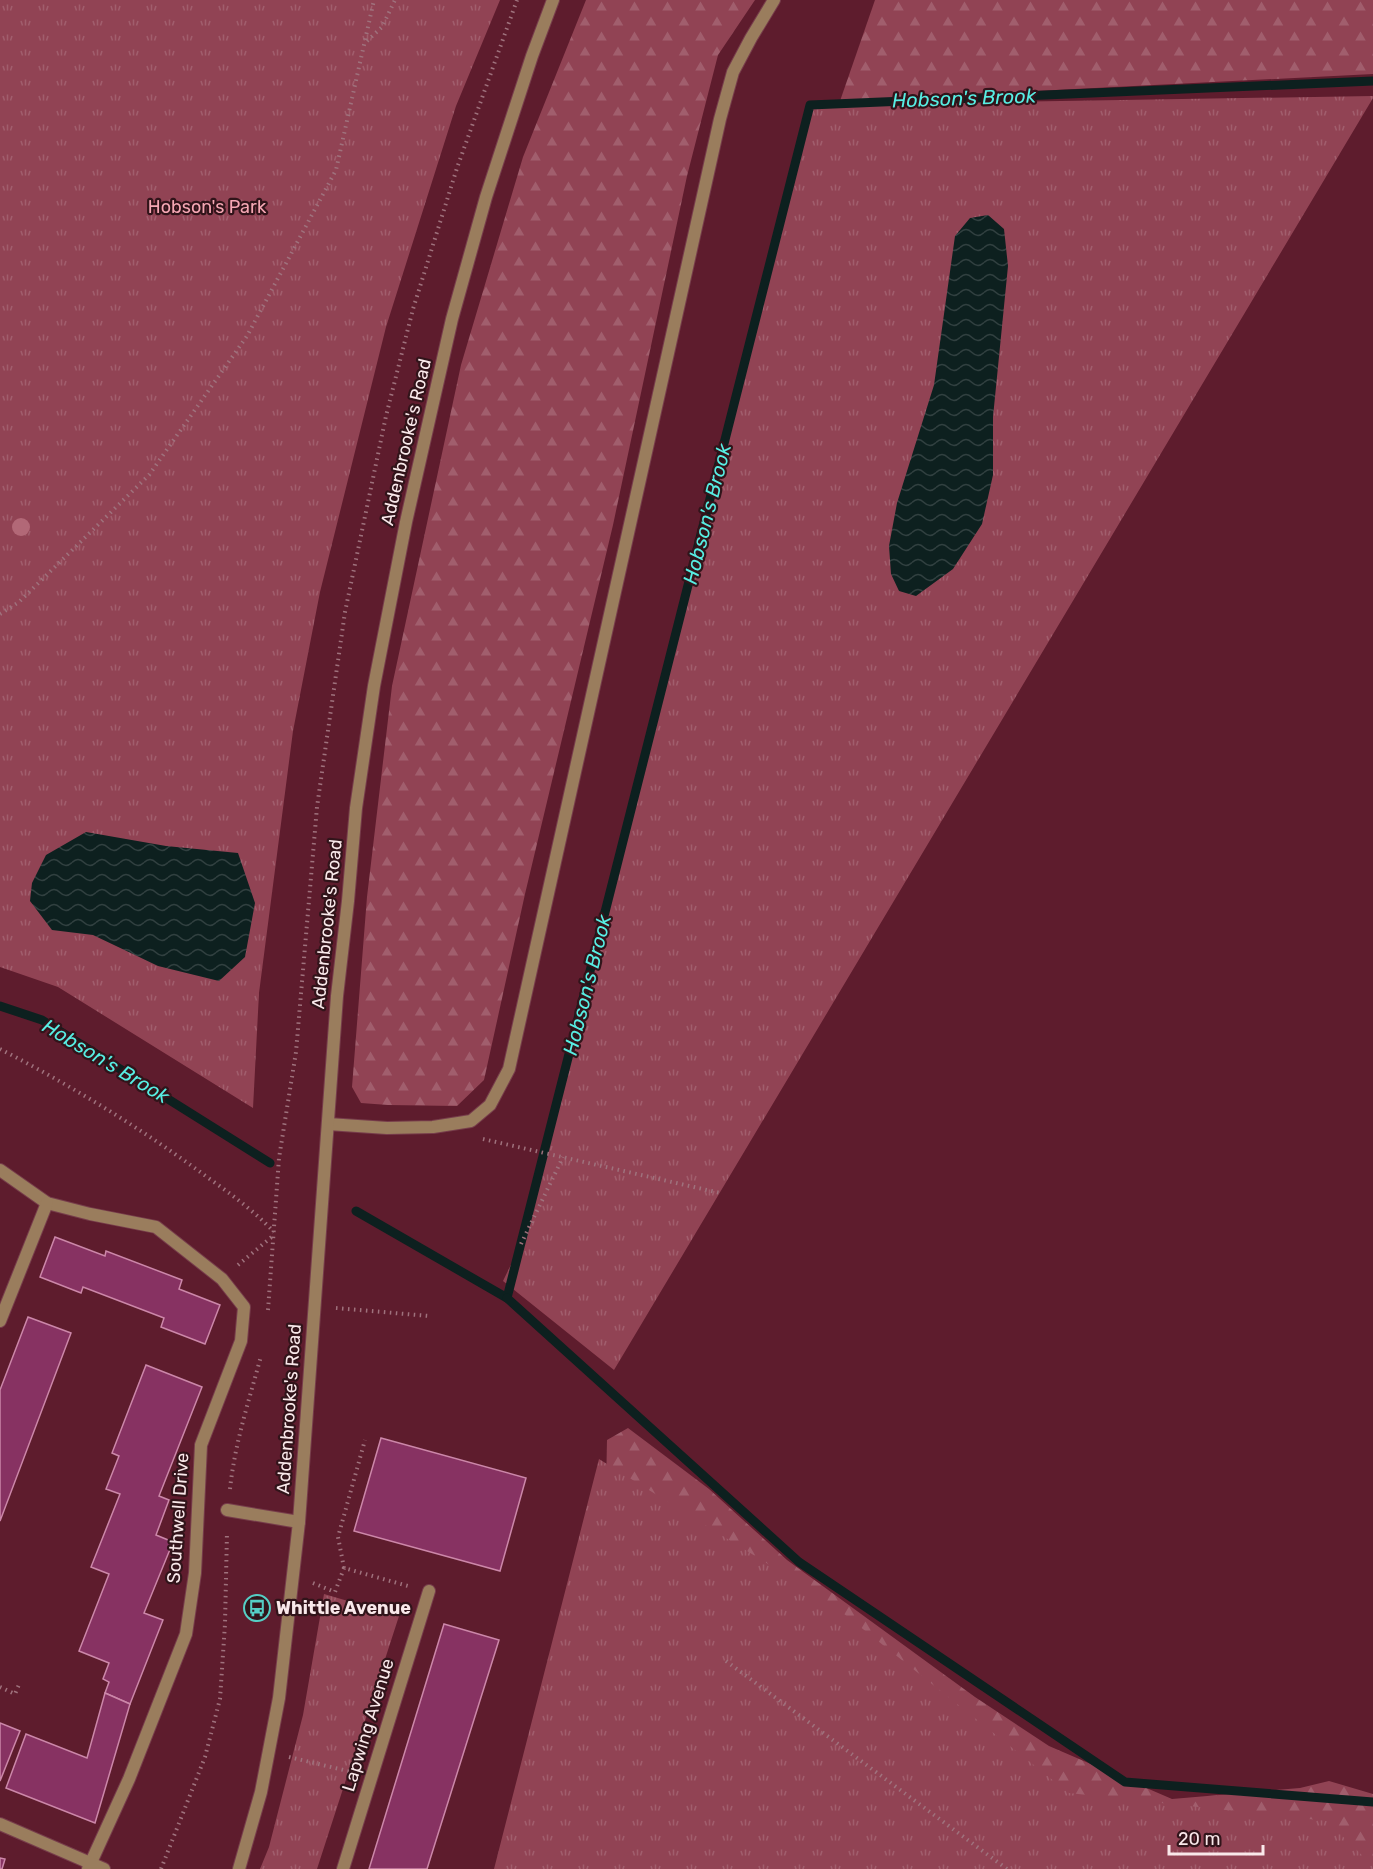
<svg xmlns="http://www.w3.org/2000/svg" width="1373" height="1869" font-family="Rubik,sans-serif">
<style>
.forest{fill:url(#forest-firs)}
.park{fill:url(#park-tufts)}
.water{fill:url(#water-waves)}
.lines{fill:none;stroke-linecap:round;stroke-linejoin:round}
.stream{stroke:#0d201f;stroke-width:9}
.building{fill:#873262;stroke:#cc87a9;stroke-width:1.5}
.service-casing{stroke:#773d4b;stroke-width:14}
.minor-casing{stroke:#773d4b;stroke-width:14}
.tertiary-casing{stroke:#773d4b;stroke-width:14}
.path{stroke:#9f727d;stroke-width:4;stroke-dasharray:1.5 4.5;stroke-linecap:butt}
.service{stroke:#9a7d5d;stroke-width:12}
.minor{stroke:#9a7d5d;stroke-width:12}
.tertiary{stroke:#9a7d5d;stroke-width:12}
.tree{fill:#b26877}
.labels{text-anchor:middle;stroke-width:4.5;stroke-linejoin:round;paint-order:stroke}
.park-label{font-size:18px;fill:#f6a7b4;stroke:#31141a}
.street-label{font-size:18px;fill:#f9e8ea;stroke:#31141a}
.poi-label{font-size:18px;font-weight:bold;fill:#f9e8ea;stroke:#31141a;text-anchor:start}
.water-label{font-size:20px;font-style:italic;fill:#57eee3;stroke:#31141a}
</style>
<defs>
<pattern id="forest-firs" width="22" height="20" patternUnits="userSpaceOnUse" patternTransform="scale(1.5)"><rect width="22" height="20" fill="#914354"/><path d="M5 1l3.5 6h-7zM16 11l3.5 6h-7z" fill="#a15e6d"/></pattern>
<pattern id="park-tufts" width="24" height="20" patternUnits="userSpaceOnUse" patternTransform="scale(1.5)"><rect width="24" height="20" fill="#914354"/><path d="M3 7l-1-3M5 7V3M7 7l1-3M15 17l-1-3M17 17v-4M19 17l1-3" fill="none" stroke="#a15e6d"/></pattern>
<pattern id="water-waves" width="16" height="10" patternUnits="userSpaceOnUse" patternTransform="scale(1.5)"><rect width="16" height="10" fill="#0d201f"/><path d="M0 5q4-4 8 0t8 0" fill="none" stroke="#314040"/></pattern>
</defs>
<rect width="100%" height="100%" fill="#5e1c2d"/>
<g class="forest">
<path d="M586,0H755L718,55L687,176L613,525L525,894L484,1080L457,1106L388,1105L361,1103L352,1087L367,897L392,686L461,365L523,157Z"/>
<path d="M875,0H1373V74L840,101Z"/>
<path d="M628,1428L709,1489L787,1560L975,1697L1049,1746L1172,1799L1300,1788L1329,1781L1373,1794V1869L1118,1835L606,1489L607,1440Z"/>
</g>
<g class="park">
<path d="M0,0H500L456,106L386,327L320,592L293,731L259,993L253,1108L58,987L0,967Z"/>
<path d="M1373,96V98L614,1370L503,1281L521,1244L810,105Z"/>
<path d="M599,1459L829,1602L1069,1793L1327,1821L1373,1866V1869H494Z"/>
<path d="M324,1594L399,1616L317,1869H260L269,1847L303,1715Z"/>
</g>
<g class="water">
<path d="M988,215L1004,229L1008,266L993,417V475L982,524L953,569L916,596L899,591L891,574L889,546L897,503L934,385L955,236L970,218Z"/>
<path d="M86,832L166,846L238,853L255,903L245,957L219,981L158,966L93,935L52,930L30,901L32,883L46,855Z"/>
</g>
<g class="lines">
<g class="stream">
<path d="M0,1006L42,1020L270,1163"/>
<path d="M356,1211L507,1298L810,105L1373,81"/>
<path d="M507,1298L799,1562L1125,1782L1373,1802"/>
</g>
</g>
<g class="building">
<path d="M55,1237L105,1256L106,1251L182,1280L179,1289L220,1305L205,1344L161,1327L164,1318L83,1287L81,1293L40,1277Z"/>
<path d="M28,1317L71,1333L0,1521V1390Z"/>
<path d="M146,1365L202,1387L159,1496L169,1500L156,1535L173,1542L144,1613L163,1620L130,1704L105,1693L109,1682L103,1679L109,1663L79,1651L109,1574L91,1567L120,1494L106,1489L119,1456L112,1453Z"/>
<path d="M381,1438L526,1478L500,1571L354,1531Z"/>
<path d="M444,1624L499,1640L427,1869H369Z"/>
<path d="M105,1693L130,1704L95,1823L6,1788L26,1734L87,1758Z"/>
<path d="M0,1723L20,1731L0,1781Z"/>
<path d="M0,1858L5,1859L2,1869H0Z"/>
</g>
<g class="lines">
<defs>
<g id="service">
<path d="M328,1124L387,1128L433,1127L471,1121L490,1105L509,1069L720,119L733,72L751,38L774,0"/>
<path d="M227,1510L299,1522"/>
</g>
<g id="minor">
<path d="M0,1170L47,1203L90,1214L156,1227L222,1279L244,1307L241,1341L201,1445L195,1573L186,1634L129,1779L88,1869"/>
<path d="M0,1321L47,1203"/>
<path d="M0,1824L104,1869"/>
<path d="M343,1869L429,1591"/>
</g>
<path id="tertiary" d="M239,1869L261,1792L279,1698L299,1522L337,996L348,901L356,808L374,686L406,522L452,319L486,197L532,56L553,0"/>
</defs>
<use href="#service" class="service-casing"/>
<use href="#minor" class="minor-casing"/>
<use href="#tertiary" class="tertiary-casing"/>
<g class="path">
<path d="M367,41L382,27L395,0"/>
<path d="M0,614L19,602L149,475L247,336L336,170L374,0"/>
<path d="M0,1049C72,1086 142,1129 207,1177C231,1194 254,1211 274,1232"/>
<path d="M483,1139L720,1193"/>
<path d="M521,1244L563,1157"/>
<path d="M238,1265L274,1235"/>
<path d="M336,1308L429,1316"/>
<path d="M268,1310L279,1158L296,1052L317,807L345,612L386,416L413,309L457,168L517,0"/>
<path d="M230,1489C235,1442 249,1401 261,1356"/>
<path d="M344,1568L338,1537L365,1440"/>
<path d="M313,1583L335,1592L344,1568L408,1586"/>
<path d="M726,1661L1007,1869"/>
<path d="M0,1687L15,1694L20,1682"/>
<path d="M289,1757L352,1772"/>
<path d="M161,1869L205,1757L220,1699L225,1624L227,1532"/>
</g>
<use href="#service" class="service"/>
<use href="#minor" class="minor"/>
<use href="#tertiary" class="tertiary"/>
</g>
<circle class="tree" cx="21" cy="527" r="9"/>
<defs>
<symbol id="bus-ring" viewBox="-11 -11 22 22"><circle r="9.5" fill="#31141a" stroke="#55cec5" stroke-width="1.5"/><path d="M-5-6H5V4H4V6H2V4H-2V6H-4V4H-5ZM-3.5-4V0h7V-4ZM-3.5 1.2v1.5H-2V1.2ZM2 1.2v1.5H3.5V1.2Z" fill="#55cec5"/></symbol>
</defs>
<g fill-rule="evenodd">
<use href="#bus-ring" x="242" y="1593" width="30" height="30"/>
</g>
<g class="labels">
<g class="park-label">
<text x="207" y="213">Hobson's Park</text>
</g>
<g class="street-label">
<text transform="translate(406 442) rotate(-77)" y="6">Addenbrooke's Road</text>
<text transform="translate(327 924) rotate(-84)" y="6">Addenbrooke's Road</text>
<text transform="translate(289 1409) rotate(-86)" y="6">Addenbrooke's Road</text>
<text transform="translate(178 1518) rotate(-86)" y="6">Southwell Drive</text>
<text transform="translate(368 1725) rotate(-73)" y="6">Lapwing Avenue</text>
</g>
<g class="poi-label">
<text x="276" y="1614">Whittle Avenue</text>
</g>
<g class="water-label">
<text transform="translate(964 98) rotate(-2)" y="7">Hobson's Brook</text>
<text transform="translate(707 514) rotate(-76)" y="7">Hobson's Brook</text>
<text transform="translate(587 985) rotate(-76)" y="7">Hobson's Brook</text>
<text transform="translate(106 1061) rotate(31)" y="7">Hobson's Brook</text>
</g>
</g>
<path d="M1169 1845v9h94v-9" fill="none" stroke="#f9e8ea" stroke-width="3"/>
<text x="1178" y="1845" font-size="18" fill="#f9e8ea" stroke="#31141a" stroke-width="4.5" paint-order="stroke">20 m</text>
</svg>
